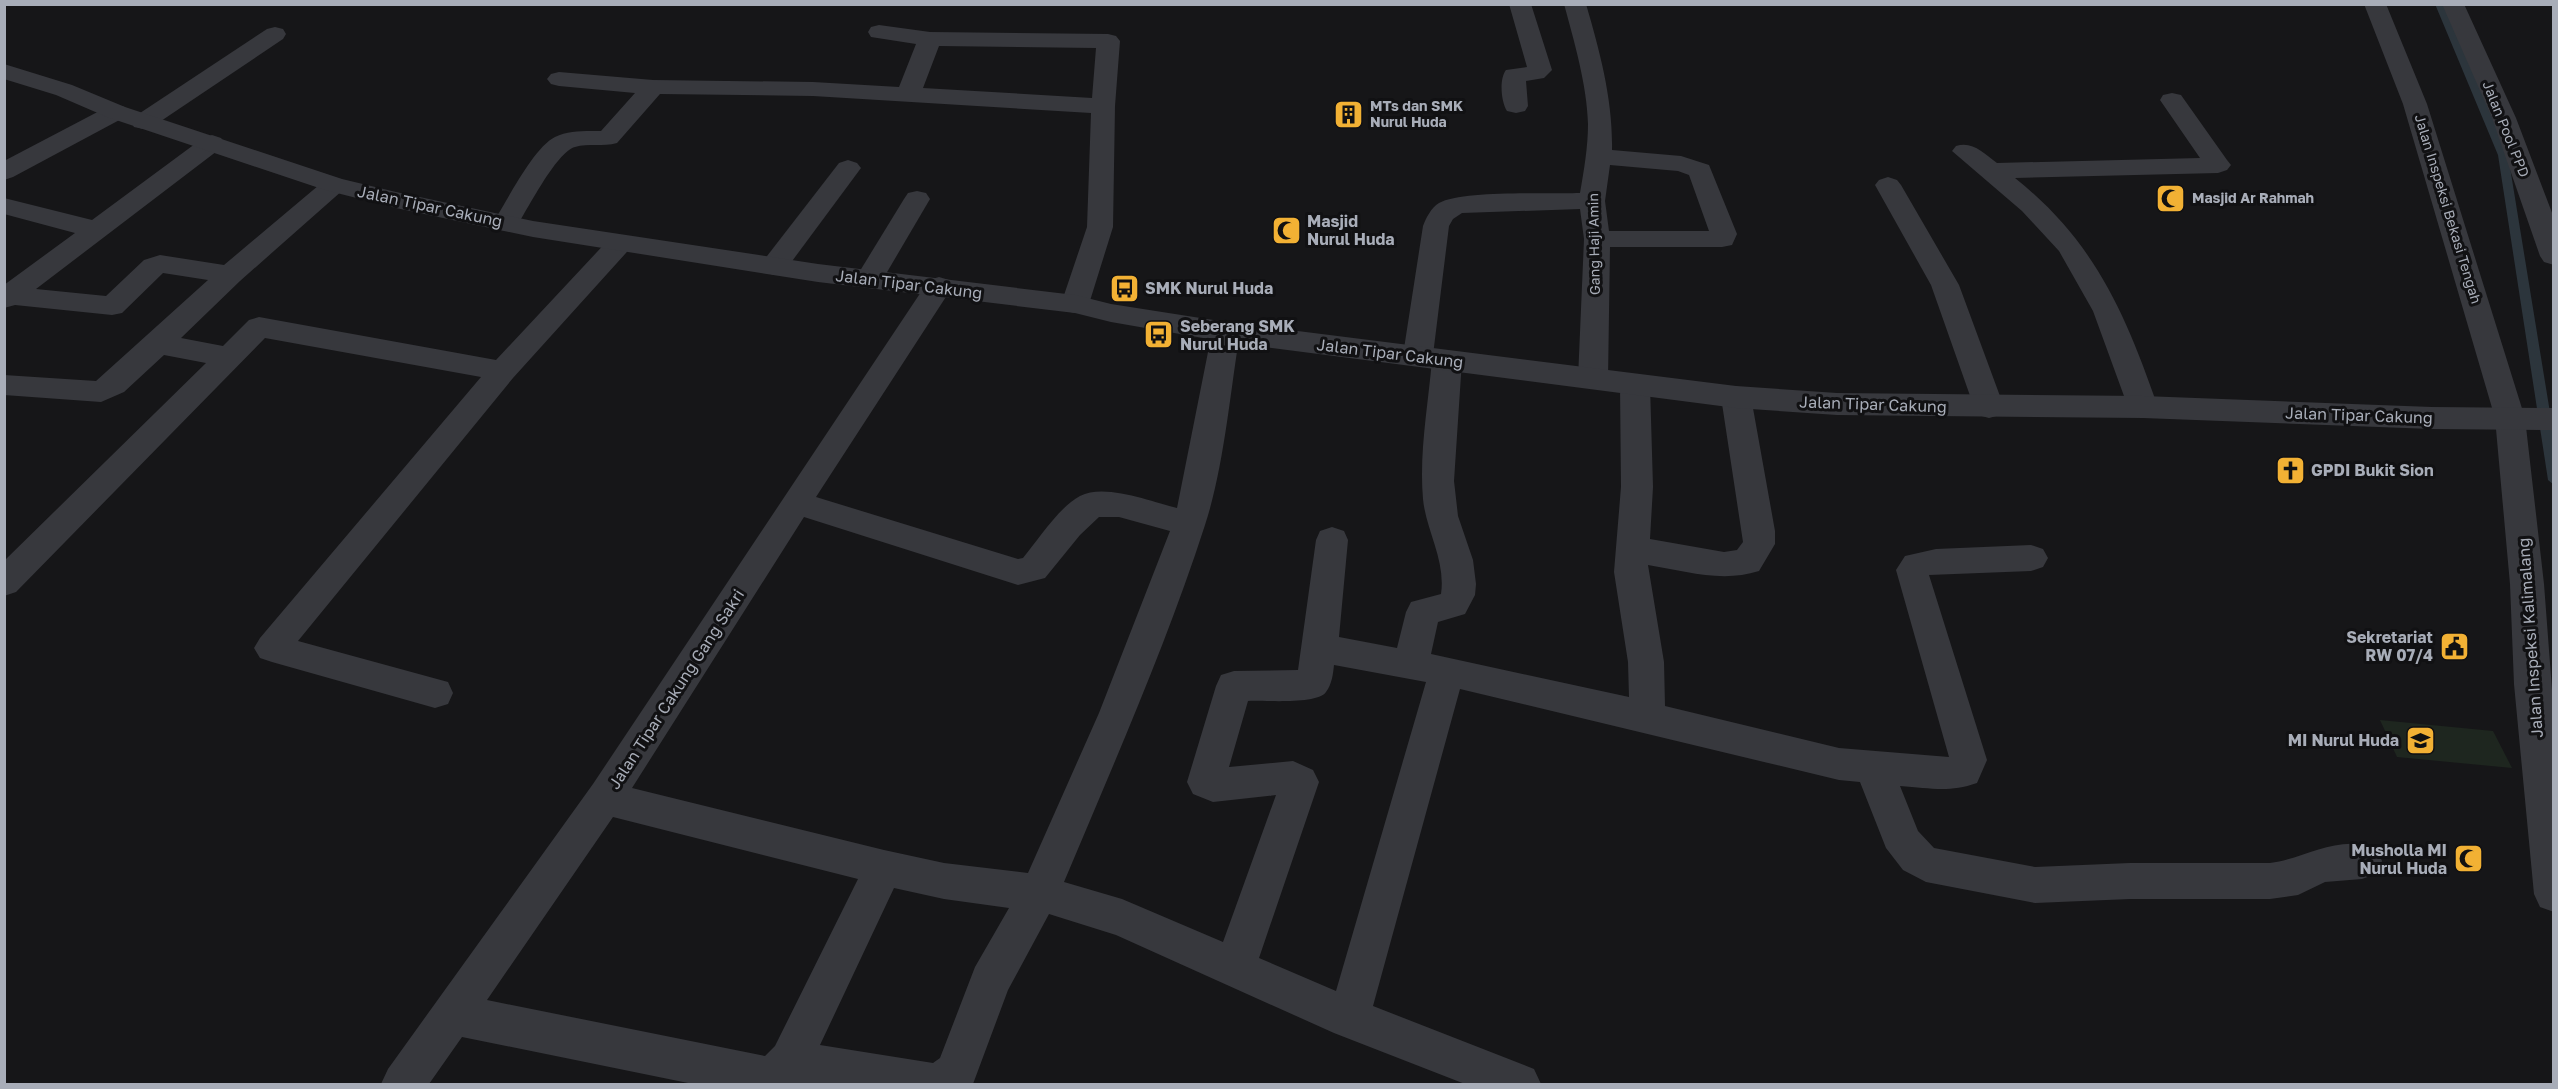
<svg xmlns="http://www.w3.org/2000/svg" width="2558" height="1089" font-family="'Golos Text',sans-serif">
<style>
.green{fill:#1e261f}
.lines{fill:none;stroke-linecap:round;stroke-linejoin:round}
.stream{fill:#2c353c;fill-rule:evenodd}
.minor{fill:#37383d;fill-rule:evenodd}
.tertiary{fill:#37383d;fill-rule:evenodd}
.labels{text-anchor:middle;stroke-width:6;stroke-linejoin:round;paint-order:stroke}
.far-poi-label{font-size:14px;font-weight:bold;fill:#a8adb8;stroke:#111113;text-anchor:start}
.far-street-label{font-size:14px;fill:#a8adb8;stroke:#111113}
.street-label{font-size:16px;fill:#a8adb8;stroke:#111113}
.poi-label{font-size:16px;font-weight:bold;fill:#a8adb8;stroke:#111113;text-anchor:start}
</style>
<rect width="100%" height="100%" fill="#161618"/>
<path class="green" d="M2380,720L2493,731L2512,768L2397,757Z"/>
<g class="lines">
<path class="stream" d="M2435,4H2444L2508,155L2554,437V485L2548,480L2498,155Z"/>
<g class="minor">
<path d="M1509,4H1531L1552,70L1544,78L1526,81L1528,106L1525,111L1516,113L1507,111C1501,102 1499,79 1506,70L1527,67Z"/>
<path d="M1564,4H1586C1600,52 1613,100 1612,150L1681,156L1709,165L1737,234L1732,245L1722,247H1610L1608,379L1604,386L1593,389L1582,386L1578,379L1584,239L1580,209L1462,213L1453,219L1449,226L1433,355L1428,362L1418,365L1408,362L1403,355L1423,226C1426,218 1431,208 1439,203C1462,190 1550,194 1580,193C1584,170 1588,147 1588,124C1587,85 1574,41 1564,4ZM1610,165L1678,171L1689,175L1709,231H1609L1605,201Z"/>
<path d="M2364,4H2386L2427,104L2525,418L2544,584L2554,716V912L2540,907L2534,894L2514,684L2510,584L2495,418L2403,104Z"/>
<path d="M2442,4H2464L2516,118L2554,218V265L2544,262L2540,256L2492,118Z"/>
<path d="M879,25L930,32L1108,34L1116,36L1120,41L1115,106L1113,227L1089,304L1085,311L1075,313L1065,311L1061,304L1087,227L1091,113L813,96L660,94L617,143C603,147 588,143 575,147C556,152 527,211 515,229L506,231L497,229L493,223C507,201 533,148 555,137C569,130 586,131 601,131L635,93L559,86L551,84L547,79L551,74L559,72L653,80L813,82L899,87L916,44L871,37L868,32L871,27ZM939,46L1096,48L1092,98L923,88Z"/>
<path d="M275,27L283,29L286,34L283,39L152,127L143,129L134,127L131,122L134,117L267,29Z"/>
<path d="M2172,93L2181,95L2227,160L2231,165L2227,170L2218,173L2015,178C2095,242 2125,313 2158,407L2154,415L2143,418L2132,415L2128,407L2093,311L2059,251L2022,211L1952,151L1956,146C1973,141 1983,153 1997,163L2200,158L2160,100L2163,95Z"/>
<path d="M116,105L125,107L128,112L125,117L13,177L4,180V161L107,107Z"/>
<path d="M212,135L221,138L225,143L221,148L36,289L106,296L144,260L160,255L224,265L325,180L334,177L343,180L347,185L343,190L240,281L181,338L223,346L249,320L259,317L496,360L611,237L621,235L631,237L635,243L513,378L298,641L448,682L453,693L448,704L435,708L272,662L260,658L254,648L260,638L481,377L265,338L16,592L4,596V561L206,363L164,355L124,392L101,402L4,395V375L96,381L208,280L163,273L122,313L112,315L15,305L4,308V285L75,233L4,214V198L92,220L203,138Z"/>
<path d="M848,160L857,163L861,168L784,272L774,275L764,272L760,266L764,260L839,163Z"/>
<path d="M1888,177L1897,180L1901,185L1959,285L2004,407L2000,415L1989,418L1978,415L1974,407L1931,285L1875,185L1879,180Z"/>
<path d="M917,191L926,193L930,199L883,279L879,285L869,288L859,285L855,279L904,199L908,193Z"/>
<path d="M939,277L949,280L953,286L816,497L1018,559L1023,558C1038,540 1059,507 1080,496C1105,483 1152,502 1177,508L1212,332L1216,325L1226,322L1236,325L1240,332C1230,393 1224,467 1205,525C1166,646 1113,765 1064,882L1122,899L1223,942L1276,795L1213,802L1193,794L1187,782L1216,686L1221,675L1234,671L1298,670L1316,540L1320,531L1332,527L1344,531L1348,540L1339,637L1397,648L1406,612L1411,602L1441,594C1446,560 1426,531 1423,499C1419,453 1428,406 1432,360L1437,353L1447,350L1457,353L1462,360L1454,481L1458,516L1473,560L1476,584L1475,595L1465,614L1438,622L1431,654L1629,697L1628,662L1614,572L1621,487L1620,385L1624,378L1635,375L1646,378L1650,385L1653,487L1650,539L1724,552L1737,550L1743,542L1721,397L1725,390L1736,386L1747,390L1751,397L1775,531V544L1759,571C1722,583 1685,571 1648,565L1664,662L1665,706L1839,748L1949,757L1896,570L1905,556L1936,549L2031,545L2043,549L2048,558L2043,567L2031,571L1929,575L1987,760L1977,783C1948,793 1931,788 1900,786L1918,831L1934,848L2035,867L2130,863H2270C2307,858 2337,834 2376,848L2382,861L2376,874L2362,879L2325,882L2298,895L2270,899H2130L2035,903L1926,882L1903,870L1886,848L1860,782L1839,780L1460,689L1373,1006L1534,1069L1541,1084H1465L1334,1033L1116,935L1049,914L1008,990L973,1084H693L462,1037L429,1084H381L388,1069L593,784L929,280ZM804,517L1018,585L1045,578L1080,535L1099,517H1119L1170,531L1099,713L1028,873L944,863L884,850L632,788ZM1334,665L1426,682L1336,991L1259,958L1319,782L1313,770L1293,761L1229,767L1248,701C1264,700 1317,705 1326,692C1332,684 1333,674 1334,665ZM613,817L858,879L775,1046L765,1056L487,1000ZM894,888L944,899L1009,908L975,967L940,1058L933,1063L820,1045Z"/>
</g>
<path class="tertiary" d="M4,64L72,85L125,107L342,179L396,192L533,221L818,264L1075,295L1111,304L1226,322L1736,386L1837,393L2143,396L2432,407L2554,408V430L2432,429L2143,418L1837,415L1736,408L1226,342L1111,322L1075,313L818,282L533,237L396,208L325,190L107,117L56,95L4,79Z"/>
</g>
<defs>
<symbol id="building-square" viewBox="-11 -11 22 22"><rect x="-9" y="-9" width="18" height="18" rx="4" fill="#f2b134" stroke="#111113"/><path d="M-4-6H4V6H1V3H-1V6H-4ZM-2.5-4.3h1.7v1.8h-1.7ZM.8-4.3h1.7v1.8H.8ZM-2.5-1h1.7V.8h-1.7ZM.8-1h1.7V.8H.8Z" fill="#111"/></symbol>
<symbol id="mosque-square" viewBox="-11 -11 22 22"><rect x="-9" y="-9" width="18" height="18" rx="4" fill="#f2b134" stroke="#111113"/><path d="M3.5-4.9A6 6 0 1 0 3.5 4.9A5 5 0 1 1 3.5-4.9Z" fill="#111"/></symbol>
<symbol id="bus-square" viewBox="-11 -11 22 22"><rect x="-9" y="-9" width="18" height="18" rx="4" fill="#f2b134" stroke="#111113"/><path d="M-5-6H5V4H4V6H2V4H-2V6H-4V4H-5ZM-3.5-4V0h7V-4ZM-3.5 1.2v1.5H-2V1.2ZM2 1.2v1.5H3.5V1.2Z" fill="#111"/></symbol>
<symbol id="church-square" viewBox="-11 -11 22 22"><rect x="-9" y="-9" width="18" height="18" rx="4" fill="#f2b134" stroke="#111113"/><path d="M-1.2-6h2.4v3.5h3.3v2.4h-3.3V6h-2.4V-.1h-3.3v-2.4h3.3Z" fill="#111"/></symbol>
<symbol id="civic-square" viewBox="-11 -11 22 22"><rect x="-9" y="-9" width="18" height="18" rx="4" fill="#f2b134" stroke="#111113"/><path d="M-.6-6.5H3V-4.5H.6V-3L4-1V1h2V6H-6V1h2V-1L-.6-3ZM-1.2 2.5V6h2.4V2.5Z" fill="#111"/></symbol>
<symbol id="school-square" viewBox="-11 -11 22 22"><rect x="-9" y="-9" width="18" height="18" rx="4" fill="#f2b134" stroke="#111113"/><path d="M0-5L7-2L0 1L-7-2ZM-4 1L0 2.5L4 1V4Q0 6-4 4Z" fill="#111"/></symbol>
</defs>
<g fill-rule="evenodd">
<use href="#building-square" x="1332" y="98" width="33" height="33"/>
<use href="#mosque-square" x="2154" y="182" width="33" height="33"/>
<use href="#mosque-square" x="1270" y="214" width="33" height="33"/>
<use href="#bus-square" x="1108" y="272" width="33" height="33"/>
<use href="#bus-square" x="1142" y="318" width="33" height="33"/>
<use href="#church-square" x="2274" y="454" width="33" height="33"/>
<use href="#civic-square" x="2438" y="630" width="33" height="33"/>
<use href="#school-square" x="2404" y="724" width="33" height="33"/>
<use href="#mosque-square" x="2452" y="842" width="33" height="33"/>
</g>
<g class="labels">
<g class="far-poi-label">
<text x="1370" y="111">MTs dan SMK<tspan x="1370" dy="16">Nurul Huda</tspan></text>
<text x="2192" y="203">Masjid Ar Rahmah</text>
</g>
<g class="far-street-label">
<text transform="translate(2506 129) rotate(68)" y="5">Jalan Pool PPD</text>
<text transform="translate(2448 209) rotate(73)" y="5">Jalan Inspeksi Bekasi Tengah</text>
<text transform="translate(1594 244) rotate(-91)" y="5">Gang Haji Amin</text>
</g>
<g class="street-label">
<text transform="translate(430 206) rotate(12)" y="6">Jalan Tipar Cakung</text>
<text transform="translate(909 284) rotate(7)" y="6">Jalan Tipar Cakung</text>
<text transform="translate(1390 353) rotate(7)" y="6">Jalan Tipar Cakung</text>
<text transform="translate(1873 404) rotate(2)" y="6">Jalan Tipar Cakung</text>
<text transform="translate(2359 415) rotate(2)" y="6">Jalan Tipar Cakung</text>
<text transform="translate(2530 638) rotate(-94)" y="6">Jalan Inspeksi Kalimalang</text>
<text transform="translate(676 689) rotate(-57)" y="6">Jalan Tipar Cakung Gang Sakri</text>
</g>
<g class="poi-label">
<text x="1307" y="227">Masjid<tspan x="1307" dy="18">Nurul Huda</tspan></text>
<text x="1145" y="294">SMK Nurul Huda</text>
<text x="1180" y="332">Seberang SMK<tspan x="1180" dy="18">Nurul Huda</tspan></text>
<text x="2311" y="476">GPDI Bukit Sion</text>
<text x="2433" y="643" text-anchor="end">Sekretariat<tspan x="2433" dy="18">RW 07/4</tspan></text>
<text x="2399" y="746" text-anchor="end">MI Nurul Huda</text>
<text x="2447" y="856" text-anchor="end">Musholla MI<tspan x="2447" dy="18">Nurul Huda</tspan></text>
</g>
</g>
<rect width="2558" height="1089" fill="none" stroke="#a8adb8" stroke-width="12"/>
</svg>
